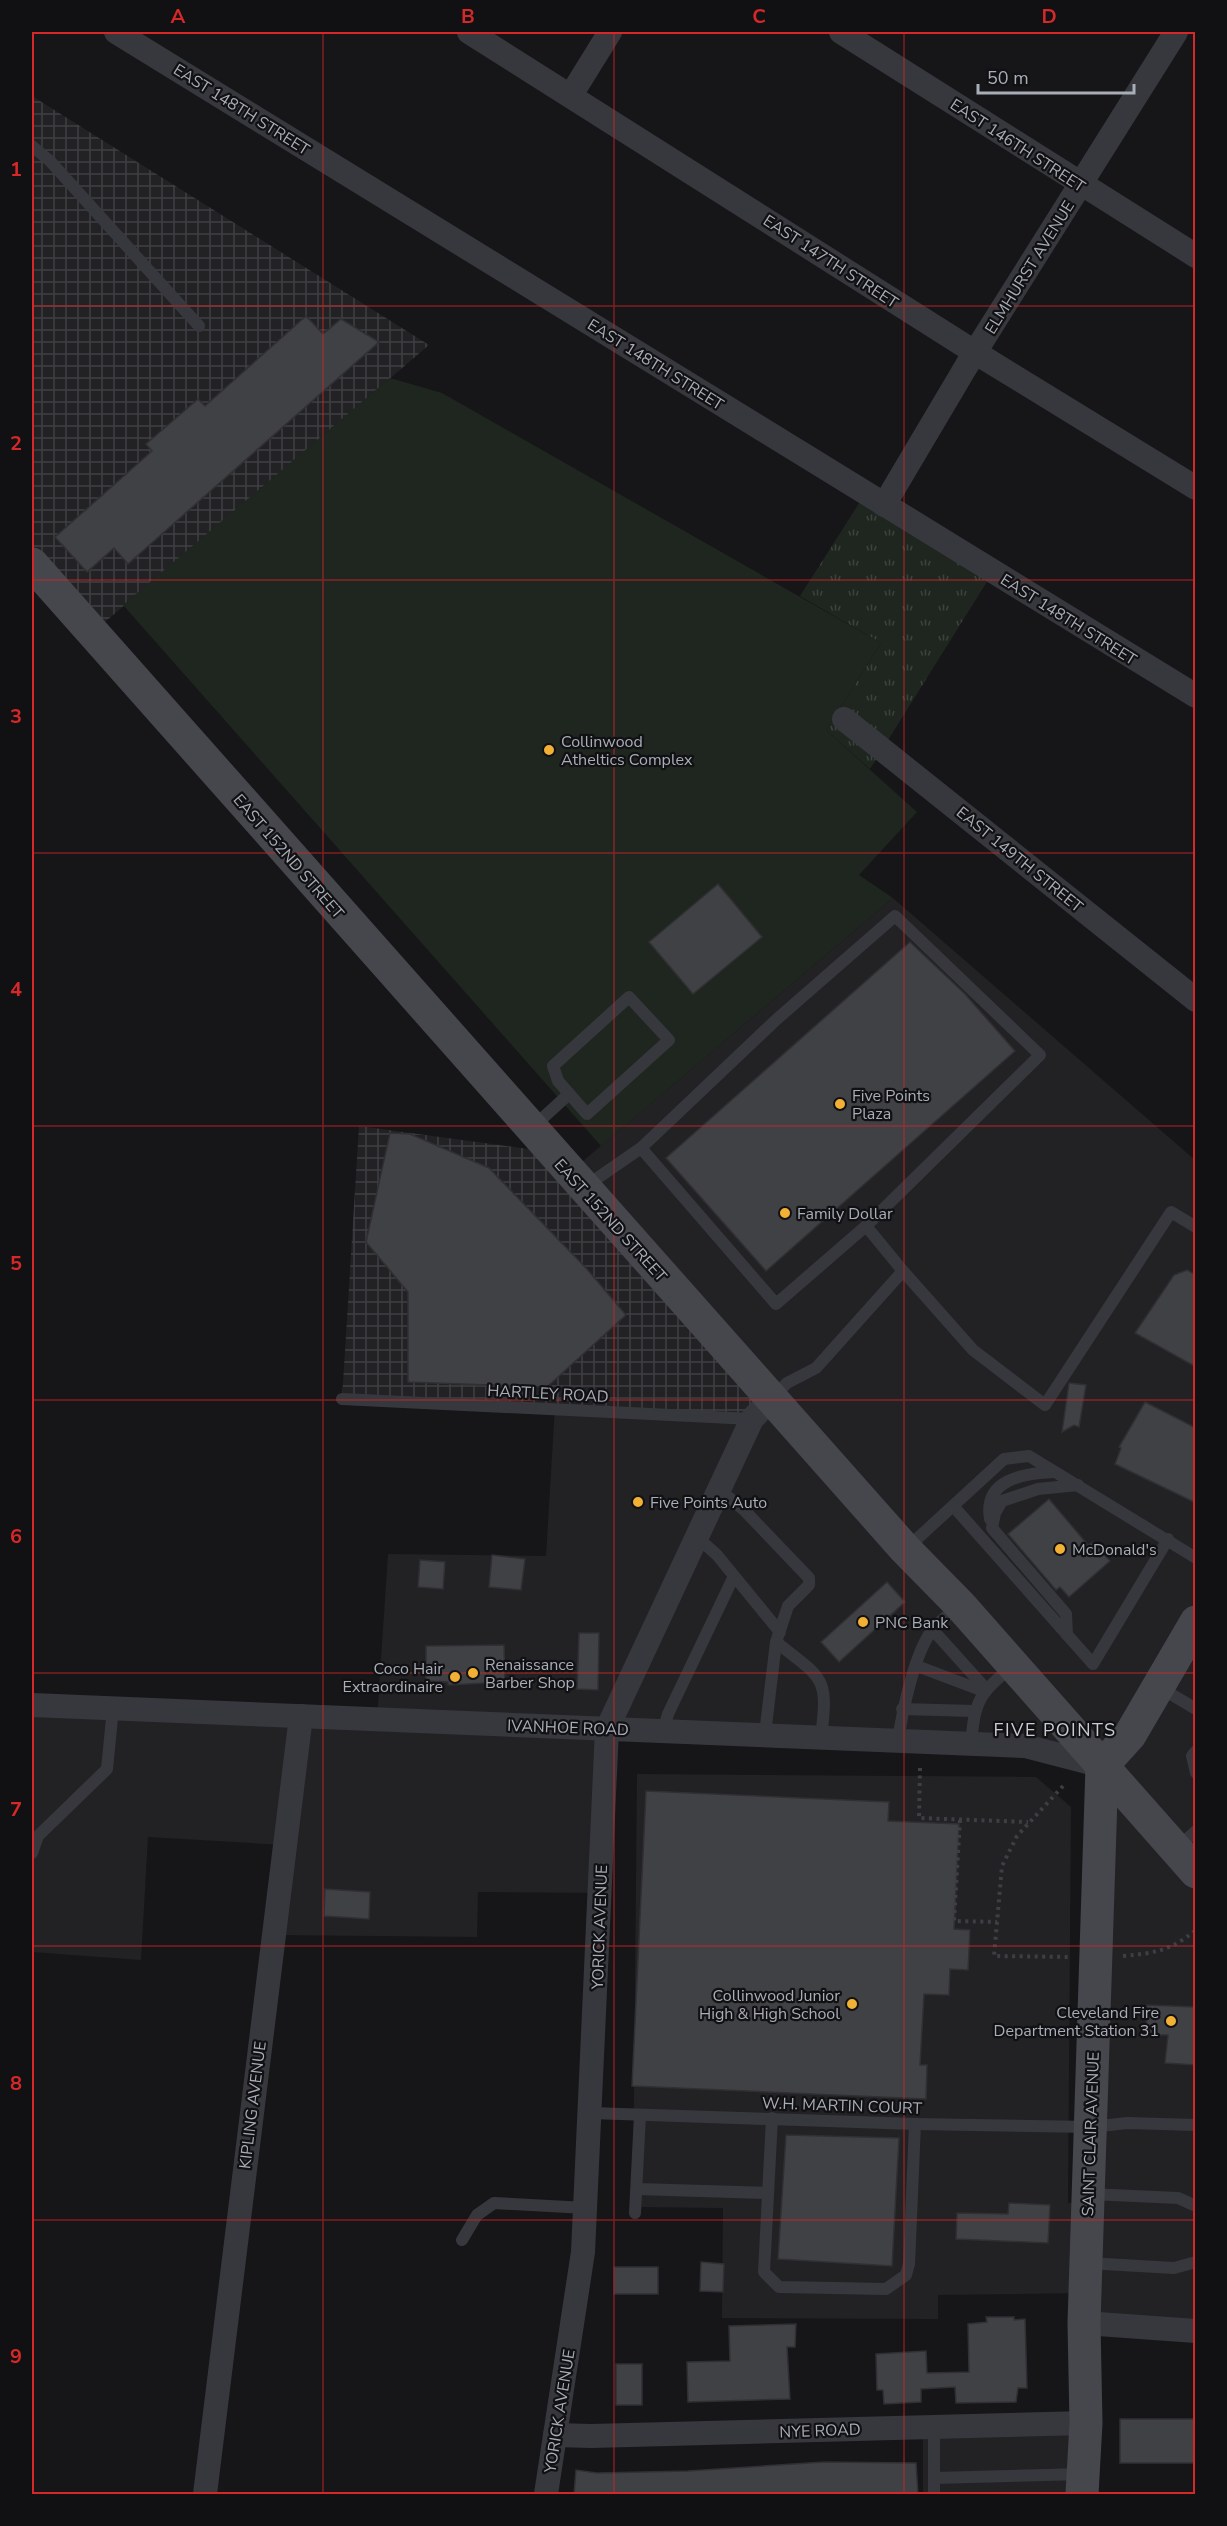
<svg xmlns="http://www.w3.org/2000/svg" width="1227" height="2526" font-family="'Nunito Sans',sans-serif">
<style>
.built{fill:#222225}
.industrial{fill:url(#industrial-grid)}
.grass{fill:url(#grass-tufts)}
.park{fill:#1e261f}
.building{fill:#404145;stroke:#303034;stroke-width:1.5}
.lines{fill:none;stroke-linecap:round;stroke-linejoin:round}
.path{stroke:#3d3f44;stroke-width:4;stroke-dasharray:3 4.5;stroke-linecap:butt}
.lane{stroke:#37383d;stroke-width:12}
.street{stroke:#37383d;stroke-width:24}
.secondary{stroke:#45474d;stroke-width:33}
.grid{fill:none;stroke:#d62828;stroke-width:1.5;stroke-opacity:0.55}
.poi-dot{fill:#f2b134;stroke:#111113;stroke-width:2}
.labels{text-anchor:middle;stroke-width:4.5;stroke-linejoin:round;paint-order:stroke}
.street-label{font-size:16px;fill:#a8adb8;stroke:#111113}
.poi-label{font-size:16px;fill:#a8adb8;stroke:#111113;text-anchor:start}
.neighbourhood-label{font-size:18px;letter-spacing:1.5px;fill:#c9ccd4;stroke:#111113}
.neatline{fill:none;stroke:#d62828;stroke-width:2}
.grid-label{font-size:20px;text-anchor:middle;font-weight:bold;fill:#d62828}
</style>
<defs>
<pattern id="industrial-grid" width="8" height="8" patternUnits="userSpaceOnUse" patternTransform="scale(1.5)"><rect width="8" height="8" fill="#222225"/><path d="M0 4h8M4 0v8" fill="none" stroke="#3f3f43"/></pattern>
<pattern id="grass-tufts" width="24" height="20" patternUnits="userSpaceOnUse" patternTransform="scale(1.5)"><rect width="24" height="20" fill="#1e261f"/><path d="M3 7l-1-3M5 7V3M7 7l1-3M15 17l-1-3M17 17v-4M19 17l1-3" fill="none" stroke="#3c433d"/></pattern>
</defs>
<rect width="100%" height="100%" fill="#161618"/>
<g class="built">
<path d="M893,898L1195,1160V2331L1084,2323V2293L938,2295V2319L722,2318L723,2208L633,2207L637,1774L1036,1777L1071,1807L1068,2203L1088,2202L1102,1767L1025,1746L607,1729L600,1893L478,1892L477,1937L274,1935L285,1845L148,1837L141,1960L32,1952V1705L377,1719L388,1554L546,1556L569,1173Z"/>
<path d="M1086,2423L1082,2494H923V2427Z"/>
</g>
<g class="industrial">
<path d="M32,96L429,345L92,633L32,564Z"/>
<path d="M359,1126L551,1152L772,1398L752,1419L342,1399Z"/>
</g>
<path class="grass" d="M865,494L993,572L870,769L826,730L881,643L800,596Z"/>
<path class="park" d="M390,378L442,393L881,643L826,730L917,812L859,875L893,898L601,1146L123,605Z"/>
<g class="building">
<path d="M306,316L323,334L341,319L379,342L128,564L114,548L87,572L55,537L152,451L146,444L198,399L205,406Z"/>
<path d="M718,884L762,937L693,994L649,942Z"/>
<path d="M910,942L965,994L1015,1051L766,1271L666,1158Z"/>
<path d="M390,1133L410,1134L489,1168L586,1268L626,1315L547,1387L408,1382V1292L366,1242Z"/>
<path d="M1187,1270L1196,1275V1367L1135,1333L1174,1275Z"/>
<path d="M1069,1383L1086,1385L1079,1427L1074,1425L1062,1432Z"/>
<path d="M1145,1402L1196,1428V1503L1115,1464L1121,1448L1119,1447Z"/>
<path d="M1049,1499L1088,1545L1093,1542L1110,1561L1069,1597L1060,1587L1056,1590L1008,1534Z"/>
<path d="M492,1555L525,1559L521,1590L489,1587Z"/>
<path d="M420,1560L445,1562L443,1589L418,1587Z"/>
<path d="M887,1582L905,1602L839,1662L821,1642Z"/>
<path d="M579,1633H599L598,1690L577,1689Z"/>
<path d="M504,1645L505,1682L448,1685V1682L426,1681V1646Z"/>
<path d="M646,1791L889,1802L888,1821L959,1824L954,1929L970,1930L968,1970L950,1969L949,1995L924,1994L920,2065H927L926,2099L632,2086Z"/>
<path d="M325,1889L370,1892L369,1919L324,1916Z"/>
<path d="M1147,2005L1196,2007V2065L1165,2063L1168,2035H1146Z"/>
<path d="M786,2135L899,2138L892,2266L778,2259Z"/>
<path d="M1009,2203L1050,2205L1048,2243L956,2239L957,2213L1008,2214Z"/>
<path d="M701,2262L724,2264L723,2292L700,2291Z"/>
<rect x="614" y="2267" width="44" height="27"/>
<path d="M986,2317H1014V2320L1025,2319L1027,2388H1018L1016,2402L956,2403L955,2387L921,2389V2402L884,2404L883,2390H877L876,2354L926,2351L927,2373L969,2372L968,2324L987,2322Z"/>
<path d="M796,2324L795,2347H787L790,2399L688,2402L687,2362L730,2361L729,2326Z"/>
<rect x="616" y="2364" width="26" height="41"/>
<rect x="1120" y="2419" width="76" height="44"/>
<path d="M824,2462L916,2463L918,2494H574L576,2470L597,2473L688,2471Z"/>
</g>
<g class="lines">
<g class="path">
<path d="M920,1768L919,1818L1028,1822"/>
<path d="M1063,1786L1017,1836L1002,1866L994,1956L1072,1957"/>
<path d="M960,1820L954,1921L997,1922"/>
<path d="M1123,1956C1155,1953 1170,1951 1196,1930"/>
</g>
<g class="lane">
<path d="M32,146L50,161L199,326"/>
<path d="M629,997L669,1040L587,1114L558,1081L553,1066Z"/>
<path d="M534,1126L569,1094"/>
<path d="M641,1148L777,1019L895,916L1040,1055L866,1226"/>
<path d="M586,1186L641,1148L776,1304L866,1226L903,1271"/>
<path d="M773,1397L787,1383L816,1368L903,1271L973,1350L1045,1405L1171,1212L1196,1227"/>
<path d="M342,1399L752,1419"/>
<path d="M719,1489L745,1511L809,1578V1585L788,1606L776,1642C823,1679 829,1676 821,1737"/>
<path d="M954,1507L1093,1664L1168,1539"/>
<path d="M990,1519C983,1479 1025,1473 1054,1472"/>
<path d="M697,1537L717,1555L780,1632"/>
<path d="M906,1549L1004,1459L1029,1456L1196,1558"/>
<path d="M932,1629L986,1689"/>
<path d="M1067,1635L1066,1614L992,1528L995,1513L1002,1501L1038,1489L1078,1485"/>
<path d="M917,1666L983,1691"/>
<path d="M1159,1687L1196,1709"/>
<path d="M902,1709L974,1711"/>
<path d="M663,1731L668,1714L734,1576"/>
<path d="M765,1734L776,1642"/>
<path d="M898,1741C902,1713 915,1649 934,1628C941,1620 951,1613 959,1606"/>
<path d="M971,1744C975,1699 979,1695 1012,1666"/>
<path d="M1196,1751L1192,1756L1196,1773"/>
<path d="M1177,1848L1196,1831"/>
<path d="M32,1853L38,1836L107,1769L113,1708"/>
<path d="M591,2113L915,2124L1091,2127L1127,2123L1196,2125"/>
<path d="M772,2118L764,2272L779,2287L886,2289L906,2275L909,2264L915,2124"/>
<path d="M637,2189L768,2193"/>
<path d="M1090,2194L1178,2198L1196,2206"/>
<path d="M635,2213L640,2115"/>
<path d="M462,2240L477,2215L494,2203L586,2208"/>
<path d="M1087,2263L1174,2268L1196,2262"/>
<path d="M934,2427V2494"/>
<path d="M934,2478L1083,2474"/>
</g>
<g class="street">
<path d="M116,32L1196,696"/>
<path d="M469,32L976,353L1196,488"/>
<path d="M841,32L1196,256"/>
<path d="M571,95L610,32"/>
<path d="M884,505L967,365L1176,32"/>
<path d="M844,719L1196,1000"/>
<path d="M32,1705L1025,1746L1102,1766"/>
<path d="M1084,2323L1196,2331"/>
<path d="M555,2435L591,2436L1086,2423"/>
<path d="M205,2494L301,1716"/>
<path d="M546,2494L583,2252L607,1729L752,1419L772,1398"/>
</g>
<g class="secondary">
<path d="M32,564L905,1549L960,1605L1196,1872"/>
<path d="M1082,2494L1086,2423L1084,2323L1102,1766L1130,1735L1196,1622"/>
</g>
</g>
<path class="grid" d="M323,32V2494M614,32V2494M904,32V2494M32,306H1196M32,580H1196M32,853H1196M32,1126H1196M32,1400H1196M32,1673H1196M32,1946H1196M32,2220H1196"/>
<g class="poi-dot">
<circle cx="549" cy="750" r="6"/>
<circle cx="840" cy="1104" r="6"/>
<circle cx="785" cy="1213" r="6"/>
<circle cx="638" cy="1502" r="6"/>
<circle cx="1060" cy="1549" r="6"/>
<circle cx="863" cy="1622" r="6"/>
<circle cx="473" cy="1673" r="6"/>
<circle cx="455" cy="1677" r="6"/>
<circle cx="852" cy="2004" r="6"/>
<circle cx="1171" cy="2021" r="6"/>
</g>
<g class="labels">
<g class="street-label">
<text transform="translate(242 109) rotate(32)" y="6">EAST 148TH STREET</text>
<text transform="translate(1018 145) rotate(33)" y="6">EAST 146TH STREET</text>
<text transform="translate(831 261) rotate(33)" y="6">EAST 147TH STREET</text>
<text transform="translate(1029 267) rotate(-58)" y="6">ELMHURST AVENUE</text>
<text transform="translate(656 364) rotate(32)" y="6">EAST 148TH STREET</text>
<text transform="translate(1069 619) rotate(32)" y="6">EAST 148TH STREET</text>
<text transform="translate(289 856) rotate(49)" y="6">EAST 152ND STREET</text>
<text transform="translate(1020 859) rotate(39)" y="6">EAST 149TH STREET</text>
<text transform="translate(611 1220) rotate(48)" y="6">EAST 152ND STREET</text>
<text transform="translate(548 1393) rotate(3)" y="6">HARTLEY ROAD</text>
<text transform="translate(568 1727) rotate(2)" y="6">IVANHOE ROAD</text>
<text transform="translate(599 1927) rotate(-88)" y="6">YORICK AVENUE</text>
<text transform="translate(252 2105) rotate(-83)" y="6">KIPLING AVENUE</text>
<text transform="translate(842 2105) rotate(2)" y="6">W.H. MARTIN COURT</text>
<text transform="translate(1090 2134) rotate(-88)" y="6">SAINT CLAIR AVENUE</text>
<text transform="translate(559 2411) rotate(-81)" y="6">YORICK AVENUE</text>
<text transform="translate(820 2430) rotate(-2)" y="6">NYE ROAD</text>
</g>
<g class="poi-label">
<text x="561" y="747">Collinwood<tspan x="561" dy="18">Atheltics Complex</tspan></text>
<text x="852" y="1101">Five Points<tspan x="852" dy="18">Plaza</tspan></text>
<text x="797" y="1219">Family Dollar</text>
<text x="650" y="1508">Five Points Auto</text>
<text x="1072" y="1555">McDonald's</text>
<text x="875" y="1628">PNC Bank</text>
<text x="485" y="1670">Renaissance<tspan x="485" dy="18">Barber Shop</tspan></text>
<text x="443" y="1674" text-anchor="end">Coco Hair<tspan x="443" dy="18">Extraordinaire</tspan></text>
<text x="840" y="2001" text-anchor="end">Collinwood Junior<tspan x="840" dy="18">High &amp; High School</tspan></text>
<text x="1159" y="2018" text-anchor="end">Cleveland Fire<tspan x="1159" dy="18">Department Station 31</tspan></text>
</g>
<g class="neighbourhood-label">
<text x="1055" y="1736">FIVE POINTS</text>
</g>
</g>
<rect width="1227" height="2526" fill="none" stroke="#111113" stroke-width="66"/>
<path d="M978 84v9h156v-9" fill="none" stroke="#a8adb8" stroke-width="3"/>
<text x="987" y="84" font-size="18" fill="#a8adb8" stroke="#111113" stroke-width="4.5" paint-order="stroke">50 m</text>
<rect x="33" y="33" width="1161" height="2460" class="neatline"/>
<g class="grid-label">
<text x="178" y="23">A</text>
<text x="468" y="23">B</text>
<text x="759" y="23">C</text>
<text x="1049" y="23">D</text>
<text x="16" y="176">1</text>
<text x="16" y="450">2</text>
<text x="16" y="723">3</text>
<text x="16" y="996">4</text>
<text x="16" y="1270">5</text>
<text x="16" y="1543">6</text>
<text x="16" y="1816">7</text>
<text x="16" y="2090">8</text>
<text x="16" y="2363">9</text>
</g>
</svg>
